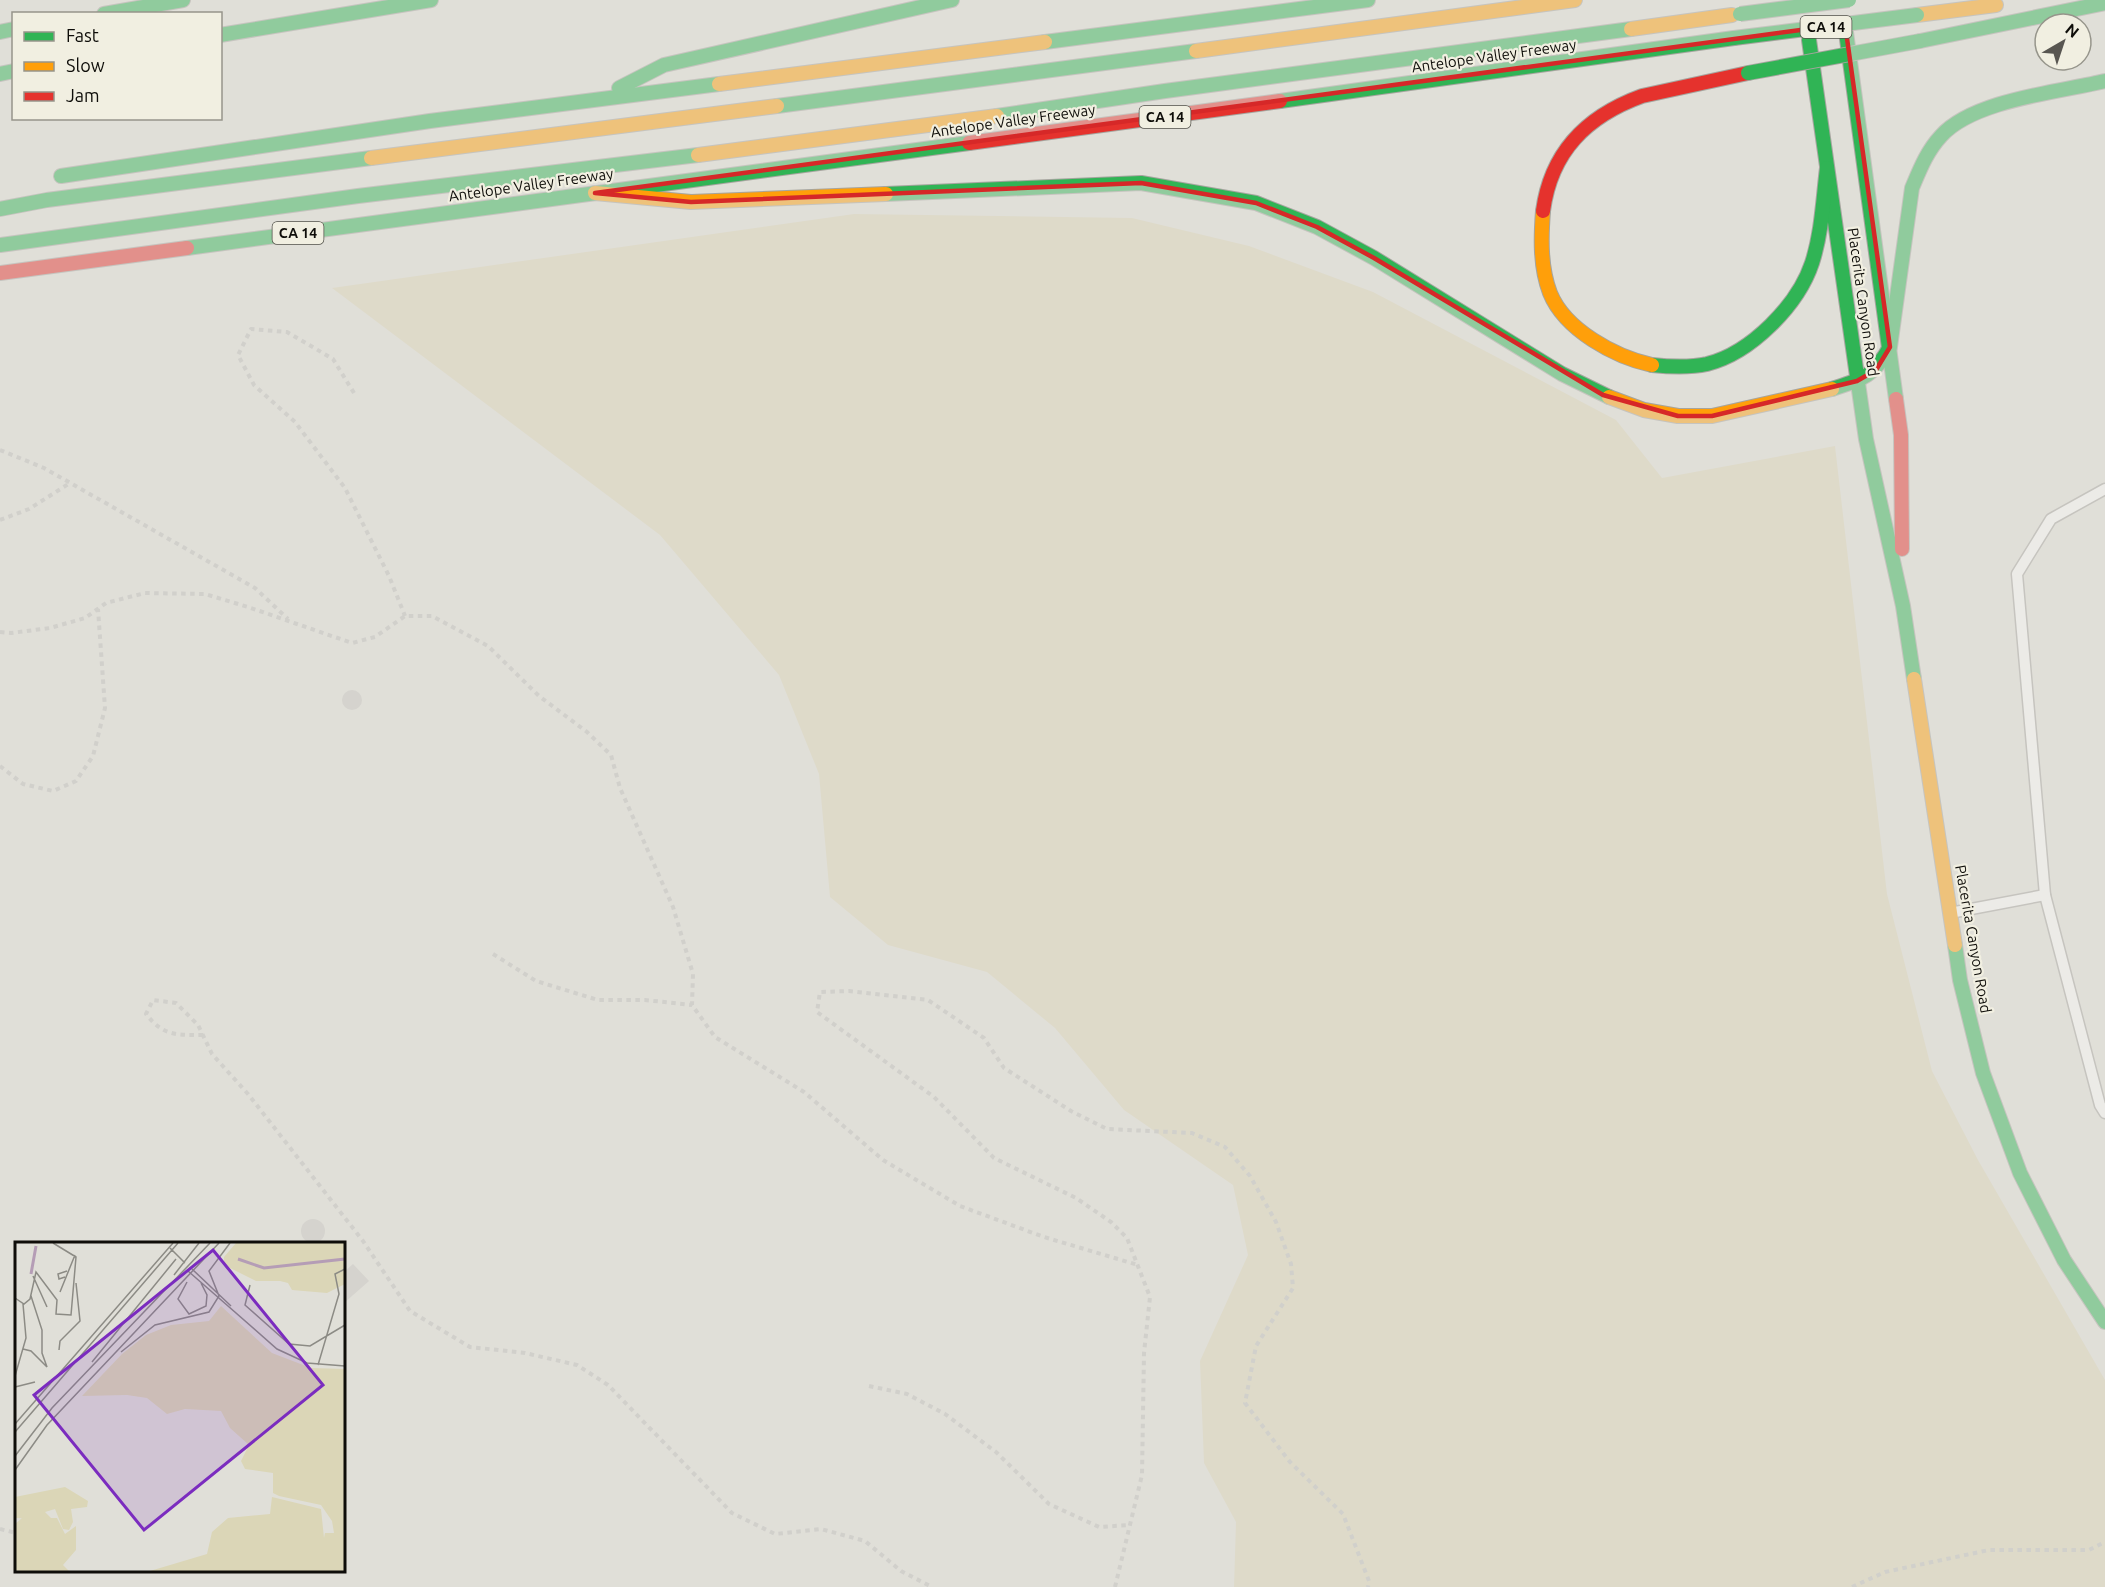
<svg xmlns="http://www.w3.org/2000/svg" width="2105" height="1587" font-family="Ubuntu,sans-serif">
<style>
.green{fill:#dbd6b7}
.building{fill:#c7c6c0}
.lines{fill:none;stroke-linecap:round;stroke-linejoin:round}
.lane-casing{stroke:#a6a59f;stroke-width:13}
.fast-casing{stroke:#a6a59f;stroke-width:16}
.slow-casing{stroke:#a6a59f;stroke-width:16}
.jam-casing{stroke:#a6a59f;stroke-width:16}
.path{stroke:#bebebb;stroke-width:4;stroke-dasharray:4.5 4.5;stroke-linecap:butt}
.lane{stroke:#fafaf9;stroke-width:10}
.fast{stroke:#30b455;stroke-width:14}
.slow{stroke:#ff9f0a;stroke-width:14}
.jam{stroke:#e5322d;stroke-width:14}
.fast-bridge-casing{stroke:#a6a59f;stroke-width:16;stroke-linecap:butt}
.fast-bridge{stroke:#30b455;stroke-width:14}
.marked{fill:none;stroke:#d62828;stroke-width:4.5;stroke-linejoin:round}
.labels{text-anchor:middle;stroke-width:4.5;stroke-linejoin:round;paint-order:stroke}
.shield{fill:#f1efe1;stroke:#52514a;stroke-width:1.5}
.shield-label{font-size:14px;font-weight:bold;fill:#0e0d09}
.street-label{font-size:15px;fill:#0e0d09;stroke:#f1efe1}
.inset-river{fill:none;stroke:#b59db6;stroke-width:3}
.inset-road{fill:none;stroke:#8c8b85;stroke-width:1.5}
.view{fill:#7b2cbf;fill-opacity:0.15;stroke:#7b2cbf;stroke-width:3}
.inset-edge{fill:none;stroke:#0e0d09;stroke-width:3}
</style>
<rect width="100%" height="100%" fill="#e0dfd8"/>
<path class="green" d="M854,214L1132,218L1249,246L1373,292L1616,420L1662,478L1835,446L1887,894L1932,1071L1978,1160L2105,1380V1587H1234L1236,1522L1204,1463L1200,1361L1248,1255L1233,1185L1124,1110L1055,1028L987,972L888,945L830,897L819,774L779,675L660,535L332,288Z"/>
<g class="building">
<circle cx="352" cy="700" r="10"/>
<circle cx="313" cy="1231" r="12"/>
<path d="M353,1264L369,1281L344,1303V1272Z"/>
</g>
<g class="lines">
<defs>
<g id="lane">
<path d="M2105,489L2051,519L2017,574L2045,895L2100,1105L2105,1113"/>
<path d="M1950,913L2045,895"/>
</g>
<g id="fast">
<path d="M104,14L183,0"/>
<path d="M0,32L14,29"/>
<path d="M1846,32L1896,399"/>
<path d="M220,35L431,0"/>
<path d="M1809,40L1866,439L1903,606L1914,679"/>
<path d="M1920,41L2105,3"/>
<path d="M1045,42L1368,0"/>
<path d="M0,74L14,71"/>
<path d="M619,88L664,65L952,0"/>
<path d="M1280,101L1734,38"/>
<path d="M777,106L1196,51"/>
<path d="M997,116L1165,91L1631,29"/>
<path d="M61,176L430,121L719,84"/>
<path d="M886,194L1141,183L1256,203L1317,227L1374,258L1562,374L1609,397"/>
<path d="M0,209L47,200L371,158"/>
<path d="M0,245L358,196L698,155"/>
<path d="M187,248L969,143"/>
<path d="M1652,365C1671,367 1689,368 1707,364C1751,353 1798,305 1812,263C1822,232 1823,200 1827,168"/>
<path d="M1832,389C1863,379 1873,377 1890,347L1912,188C1920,169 1927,151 1941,136C1973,100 2059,92 2105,81"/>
<path d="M1955,945L1960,980L1983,1073L2020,1173L2064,1260L2105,1322"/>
</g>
<g id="slow">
<path d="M1917,15L1996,5"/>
<path d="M1631,29L1732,15"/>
<path d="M1196,51L1575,0"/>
<path d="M719,84L1045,42"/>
<path d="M698,155L997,116"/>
<path d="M371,158L777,106"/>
<path d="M595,193L691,202L886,194"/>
<path d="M1543,211C1541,237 1540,267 1550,293C1565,330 1615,357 1652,365"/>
<path d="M1609,397L1644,410L1678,416H1712L1832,389"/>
<path d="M1914,679L1955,945"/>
</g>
<g id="jam">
<path d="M969,143L1280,101"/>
<path d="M1543,211C1551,151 1587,116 1642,96L1748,73"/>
<path d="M0,273L187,248"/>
<path d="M1896,399L1901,435L1902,549"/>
</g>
</defs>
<use href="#lane" class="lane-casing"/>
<use href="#fast" class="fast-casing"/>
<use href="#slow" class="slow-casing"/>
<use href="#jam" class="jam-casing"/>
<g class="path">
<path d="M354,393L333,359L287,332L251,329L238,355L254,385L295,422L345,488L389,576L405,616"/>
<path d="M0,450L44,468L255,588L288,619"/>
<path d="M0,520L29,509L70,483"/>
<path d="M0,632L11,633L50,628L85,618L106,603L145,593L205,594L248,607L352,643L375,637L405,616H432L488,646L539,696L587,732L611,755L620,788L673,907L693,974L692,1005L715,1037L804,1092L883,1160L960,1206L1044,1237L1138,1265"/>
<path d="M0,766L23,784L53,791L76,781L93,756L105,708L98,609"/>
<path d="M493,954L536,981L598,1000H645L692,1005"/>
<path d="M203,1035C176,1035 163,1036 146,1014L153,1000L176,1003L198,1025L212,1054L248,1094L363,1241L410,1311L470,1347L525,1353L577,1365L608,1385L732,1513L775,1534L821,1529L865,1541L901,1571L932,1587"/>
<path d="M869,1386L907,1394L945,1414L996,1452L1049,1504L1099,1527L1130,1525"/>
<path d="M0,1529L16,1533"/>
<path d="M1115,1587L1142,1475L1144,1353L1150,1297L1127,1238L1111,1222L1076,1198L994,1158L934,1097L817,1012L820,992L849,991L928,1000L984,1038L1004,1068L1071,1111L1107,1129L1192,1133L1225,1147L1250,1176L1276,1222L1291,1264L1293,1288L1256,1346L1245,1403L1290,1462L1343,1514L1369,1581L1368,1587"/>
<path d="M1852,1587L1885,1572L1989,1550H2089L2105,1542"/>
</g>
<use href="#lane" class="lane"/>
<use href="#fast" class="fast"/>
<use href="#slow" class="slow"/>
<use href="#jam" class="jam"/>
<defs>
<g id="fast-bridge">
<path d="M1740,14L1849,0"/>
<path d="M1734,38L1917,15"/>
<path d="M1748,73L1920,41"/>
</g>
</defs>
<use href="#fast-bridge" class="fast-bridge-casing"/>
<use href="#fast-bridge" class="fast-bridge"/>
</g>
<path d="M0 0H2105V1587H0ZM1845,24L1890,347L1876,370L1857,381L1712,416H1678L1603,395L1374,258L1317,227L1256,203L1141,183L691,202L595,193Z" fill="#e0dfd8" fill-opacity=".55" fill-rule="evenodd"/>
<path class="marked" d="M1845,24L1890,347L1876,370L1857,381L1712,416H1678L1603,395L1374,258L1317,227L1256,203L1141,183L691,202L595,193Z"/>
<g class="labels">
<g class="shield">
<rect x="1800.5" y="16" width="51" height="22" rx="4.5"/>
<rect x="1139.5" y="106" width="51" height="22" rx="4.5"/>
<rect x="272.5" y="222" width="51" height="22" rx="4.5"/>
</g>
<g class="shield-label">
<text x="1826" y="32">CA 14</text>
<text x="1165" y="122">CA 14</text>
<text x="298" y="238">CA 14</text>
</g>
<g class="street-label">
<text transform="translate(1494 56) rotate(-8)" y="5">Antelope Valley Freeway</text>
<text transform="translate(1013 121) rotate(-8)" y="5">Antelope Valley Freeway</text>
<text transform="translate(531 185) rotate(-8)" y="5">Antelope Valley Freeway</text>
<text transform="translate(1863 302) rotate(82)" y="5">Placerita Canyon Road</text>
<text transform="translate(1973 939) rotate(80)" y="5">Placerita Canyon Road</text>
</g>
</g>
<g transform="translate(15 1242)">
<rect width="330" height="330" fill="#e0dfd8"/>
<path d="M221,1H330V42L312,51L277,48L273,41L265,39H241L209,23V15ZM206,64L257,111L296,126L330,127V329H135L192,312L197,290L213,276L255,272L257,255L306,267L309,296L310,291H319L317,279L306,263L264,254L258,251V231L230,227L226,219L234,203L215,186L206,169L170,167L152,172L132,156L112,153L67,154L107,112L131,93L156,83L194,79ZM50,245L73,259L72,265L56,267L58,280L54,288L48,287L40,267L30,270L36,276L33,277L0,276V255ZM7,276H42L50,292L61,284V308L48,323L54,329H0V282Z" fill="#dbd6b7"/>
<path class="inset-river" d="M223,17L249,26L330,17M16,32L21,4"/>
<path class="inset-road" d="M155,6L170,21M177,27L216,64M173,29L262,107L292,121L330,124M159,33L184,1M18,34L32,65M50,35L44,37L43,32L52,29M172,40L163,57L174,72L191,64L192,53L186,41M235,43L230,63L274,102L295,104L330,83M45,50L60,13M0,56L9,62L15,57L21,30L42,58L41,72L56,73L61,15L38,1M8,107L16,109L32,125L27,111V88L16,54M44,108L45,99L65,79L61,41M106,110L140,83L194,70L204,54L194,29L215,1M77,120L161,17M303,123L324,52L320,32L330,27M0,134L11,96L8,62M0,145L20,140M0,182L158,1M0,190L163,1M0,214L37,166L195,1M0,228L32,183L204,1"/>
<path class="view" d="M198,8L308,143L129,288L19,153Z"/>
<rect width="330" height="330" class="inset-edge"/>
</g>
<rect x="12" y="12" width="210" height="108" fill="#f1efe1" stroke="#96958b" stroke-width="1.5"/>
<rect x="24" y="32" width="30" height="9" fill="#30b455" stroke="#96958b" stroke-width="1.5"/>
<text x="66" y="42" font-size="18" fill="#0e0d09">Fast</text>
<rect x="24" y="62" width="30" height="9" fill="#ff9f0a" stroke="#96958b" stroke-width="1.5"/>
<text x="66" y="72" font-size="18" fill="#0e0d09">Slow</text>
<rect x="24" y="92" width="30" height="9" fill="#e5322d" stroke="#96958b" stroke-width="1.5"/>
<text x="66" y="102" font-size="18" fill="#0e0d09">Jam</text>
<g transform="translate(2063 42) rotate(39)"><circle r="28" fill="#f1efe1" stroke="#96958b" stroke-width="1.5"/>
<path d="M0-4.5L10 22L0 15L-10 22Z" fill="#585651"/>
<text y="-9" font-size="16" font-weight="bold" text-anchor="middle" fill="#0e0d09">N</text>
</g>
</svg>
